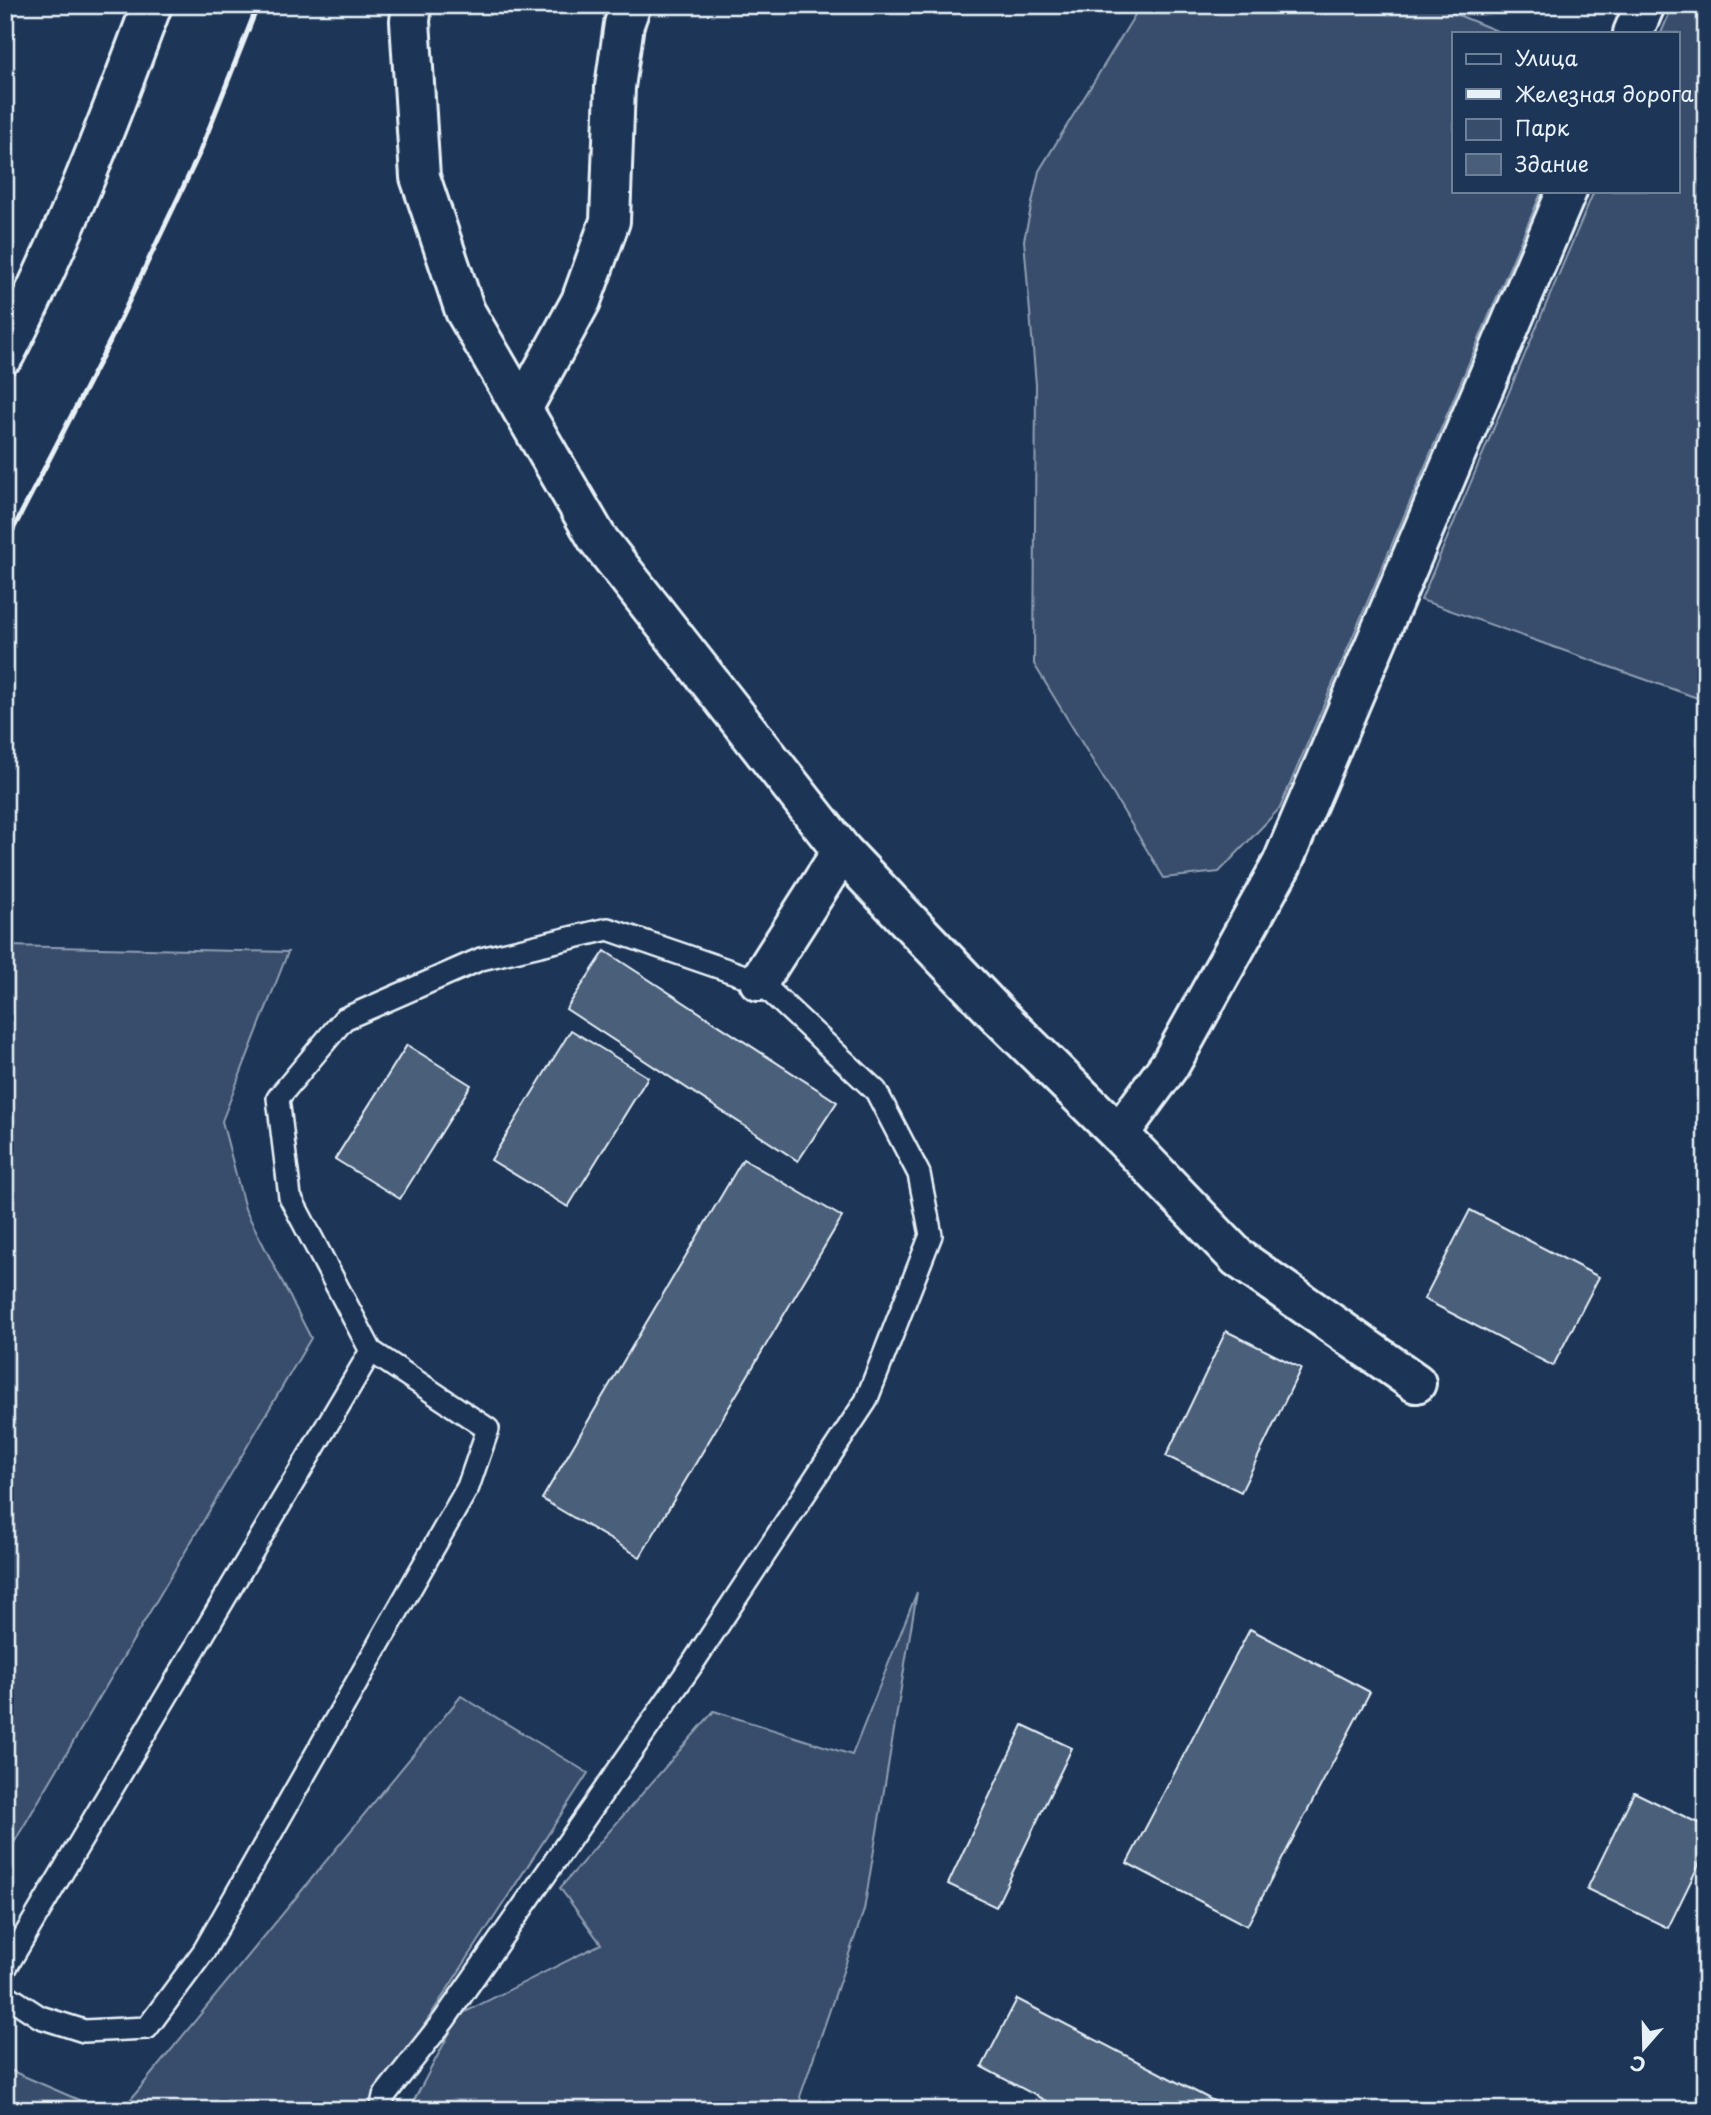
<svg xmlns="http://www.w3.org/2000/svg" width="1711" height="2115" font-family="'Playpen Sans',sans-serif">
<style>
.green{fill:#374d6c;stroke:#909fb2;stroke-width:2}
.building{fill:#495e7a;stroke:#e8f1f8;stroke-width:2}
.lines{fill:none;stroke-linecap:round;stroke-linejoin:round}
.lane-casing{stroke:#e8f1f8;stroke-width:26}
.street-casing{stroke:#e8f1f8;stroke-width:44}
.secondary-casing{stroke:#e8f1f8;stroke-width:44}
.lane{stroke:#1d3557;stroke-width:21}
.street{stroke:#1d3557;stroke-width:38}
.secondary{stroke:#1d3557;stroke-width:38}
.rail{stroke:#e8f1f8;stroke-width:5}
</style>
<rect width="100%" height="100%" fill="#1d3557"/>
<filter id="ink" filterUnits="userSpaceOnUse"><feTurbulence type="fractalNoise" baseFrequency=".0143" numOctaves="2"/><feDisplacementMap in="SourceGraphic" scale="14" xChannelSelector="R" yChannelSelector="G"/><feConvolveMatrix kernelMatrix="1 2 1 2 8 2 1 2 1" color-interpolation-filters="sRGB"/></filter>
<g filter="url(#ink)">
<g class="green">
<path d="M1141,5H1434L1502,33H1454V191H1542L1280,808L1219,872L1164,878L1034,664L1036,385L1024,240L1039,171Z"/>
<path d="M1673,5H1706V701L1421,600L1594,191H1678V33H1661Z"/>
<path d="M5,946L288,952L222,1121L245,1209L311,1338L5,1858Z"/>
<path d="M917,1592L864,1910L800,2097L805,2110H409L459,2015L601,1944L560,1888L714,1711L852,1755Z"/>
<path d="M461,1696L588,1773L369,2110H122Z"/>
<path d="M5,2068L102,2110H5Z"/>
</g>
<g class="building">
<path d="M605,951L837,1102L798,1161L566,1009Z"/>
<path d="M571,1030L648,1077L568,1207L491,1160Z"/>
<path d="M407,1045L471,1085L400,1199L335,1159Z"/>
<path d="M743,1159L842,1217L640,1557L542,1499Z"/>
<path d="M1470,1210L1599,1277L1553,1366L1424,1299Z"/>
<path d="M1226,1331L1301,1368L1241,1492L1166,1456Z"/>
<path d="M1250,1629L1370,1692L1247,1926L1127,1863Z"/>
<path d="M1023,1725L1072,1748L996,1907L948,1884Z"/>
<path d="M1634,1792L1706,1827V1850L1668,1928L1587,1889Z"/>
<path d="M1017,1999L1231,2110H1063L982,2067Z"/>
</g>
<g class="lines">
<defs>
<g id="lane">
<path d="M5,1969L371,1351"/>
<path d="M5,1994L40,2017L84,2031L147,2028L204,1951L468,1487L488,1429L371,1351L290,1197L278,1098L344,1019L481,959L608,929L759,981L876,1091L919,1174L931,1235L866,1401L691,1666L444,2020L384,2096L381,2110"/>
</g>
<g id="street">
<path d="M412,5L410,21L420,177L465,311L597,538L842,851L997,1014L1119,1134L1238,1258L1416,1383"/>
<path d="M1633,33L1645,5"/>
<path d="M522,409L581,301L610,221L615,87L624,24L631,5"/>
<path d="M759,981L842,851"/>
<path d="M1119,1134L1171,1063L1282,864L1567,191"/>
</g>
<path id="secondary" d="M5,354C62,242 108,124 152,5"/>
</defs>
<use href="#lane" class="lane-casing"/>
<use href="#street" class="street-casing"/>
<use href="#secondary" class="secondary-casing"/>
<use href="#lane" class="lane"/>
<use href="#street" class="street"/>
<use href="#secondary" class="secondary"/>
<path class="rail" d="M5,545L110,341L199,154L258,5"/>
</g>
</g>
<rect width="1711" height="2115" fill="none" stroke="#1d3557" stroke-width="28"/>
<rect x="14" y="14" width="1683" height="2087" fill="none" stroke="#e8f1f8" stroke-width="2.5" filter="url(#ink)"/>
<rect x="1452" y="32" width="228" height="161" fill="#1d3557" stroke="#6e8097" stroke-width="2"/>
<rect x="1466" y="54" width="35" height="10" fill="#1d3557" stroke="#6e8097" stroke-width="2"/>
<text x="1515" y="66" font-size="21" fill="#e8f1f8">Улица</text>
<rect x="1466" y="89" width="35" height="10" fill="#e8f1f8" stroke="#6e8097" stroke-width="2"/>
<text x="1515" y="102" font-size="21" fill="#e8f1f8">Железная дорога</text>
<rect x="1466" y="119" width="35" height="21" fill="#374d6c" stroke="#6e8097" stroke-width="2"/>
<text x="1515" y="136" font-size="21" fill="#e8f1f8">Парк</text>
<rect x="1466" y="154" width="35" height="21" fill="#495e7a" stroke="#6e8097" stroke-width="2"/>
<text x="1515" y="172" font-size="21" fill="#e8f1f8">Здание</text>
<g transform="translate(1644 2048) rotate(200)" stroke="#1d3557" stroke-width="5" paint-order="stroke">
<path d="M0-5L12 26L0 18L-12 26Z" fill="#e8f1f8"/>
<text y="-10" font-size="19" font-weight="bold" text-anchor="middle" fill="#e8f1f8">С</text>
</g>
</svg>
